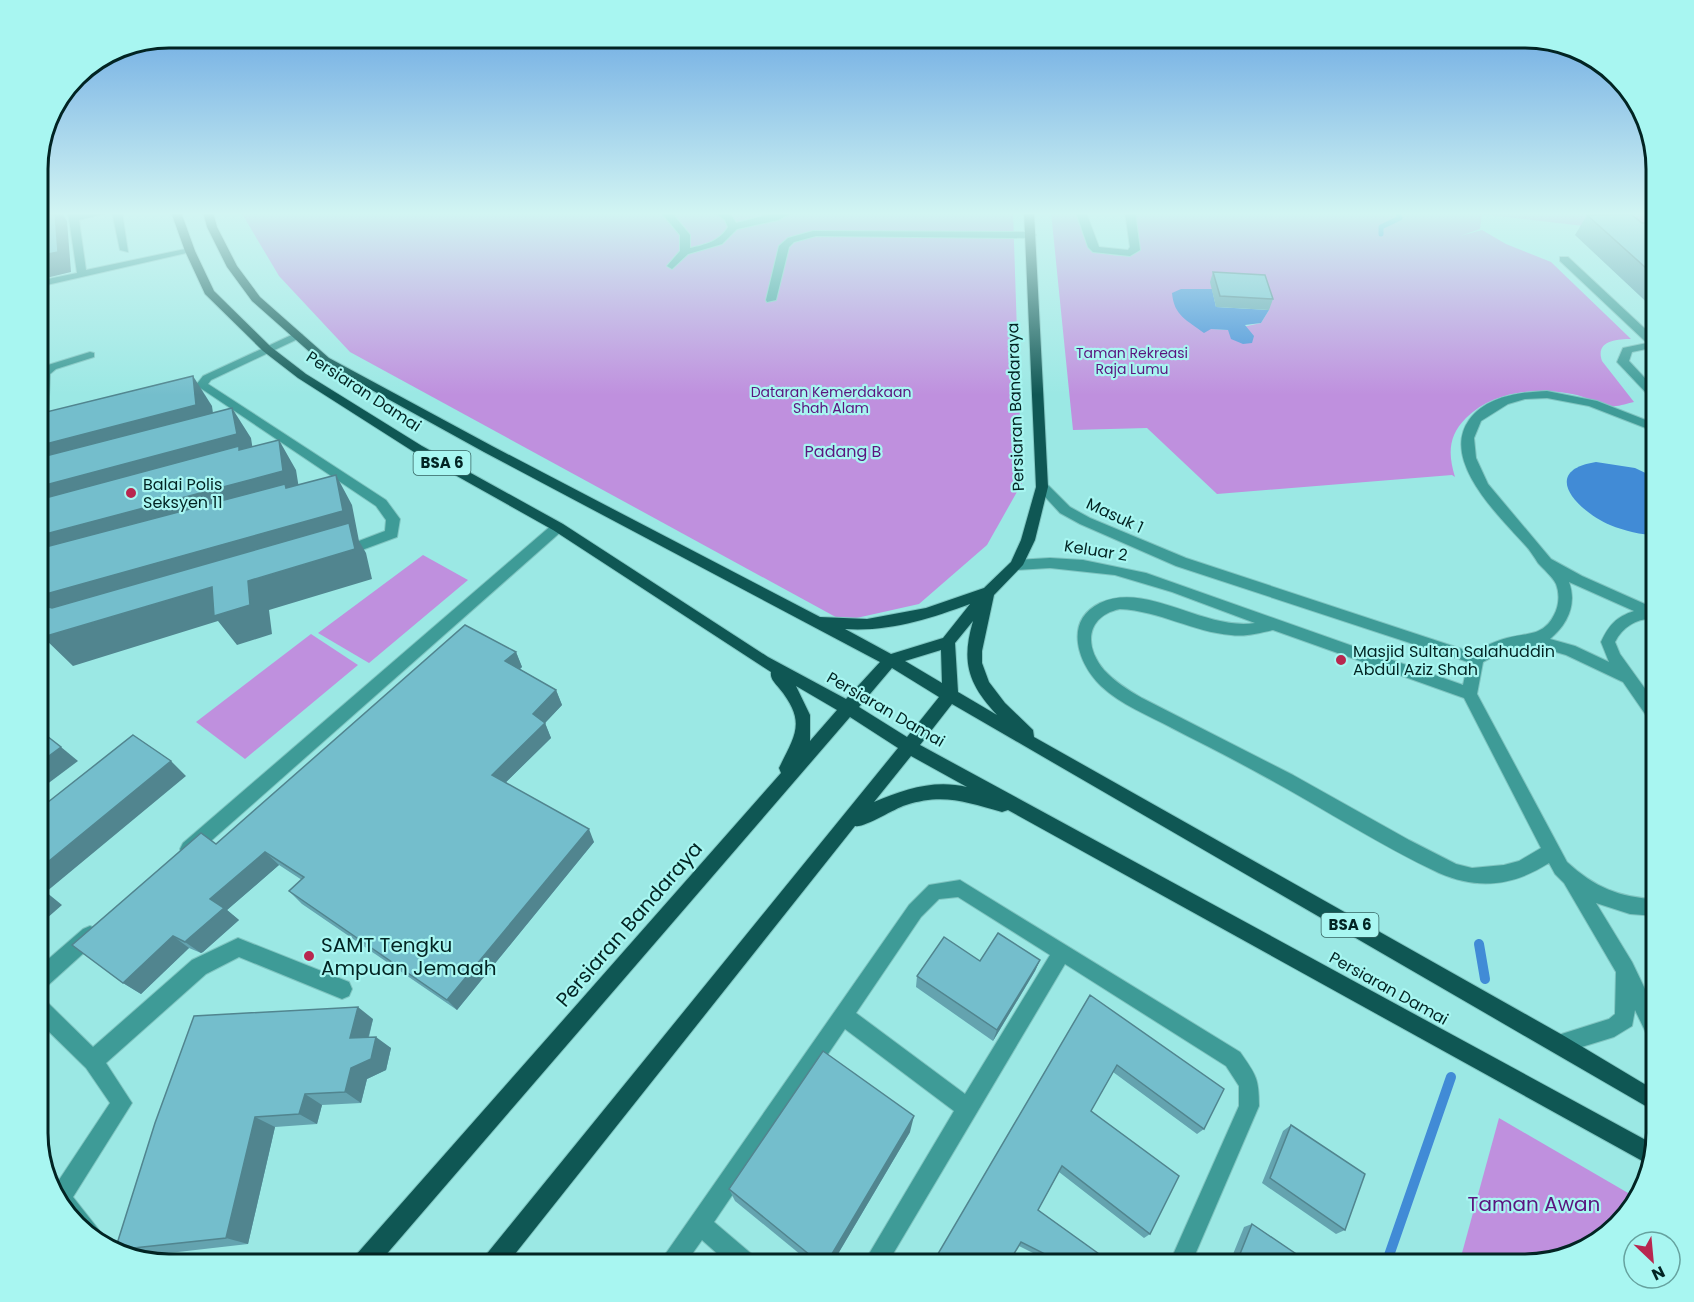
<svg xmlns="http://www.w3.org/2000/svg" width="1694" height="1302" font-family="Poppins,sans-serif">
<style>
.green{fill:#bf90de;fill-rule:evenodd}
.water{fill:#418bd6}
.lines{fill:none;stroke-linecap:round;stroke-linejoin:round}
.stream-far1{stroke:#418bd6;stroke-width:5}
.stream{stroke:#418bd6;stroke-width:10}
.minor-casing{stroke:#7fc5c1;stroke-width:2}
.major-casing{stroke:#7fc5c1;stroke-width:2}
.minor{fill:#3e9b97;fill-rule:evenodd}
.major{fill:#0f5754;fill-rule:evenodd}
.wall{fill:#64a3af}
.shaded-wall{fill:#51858f}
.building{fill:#74becc;stroke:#51858f;stroke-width:1.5}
.poi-dot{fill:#b8274f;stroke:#a8f6f1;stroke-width:2}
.labels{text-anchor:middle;stroke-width:4.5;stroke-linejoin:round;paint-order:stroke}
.far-park-label{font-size:14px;fill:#5b157e;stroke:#a8f6f1}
.shield{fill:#a8f6f1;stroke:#346361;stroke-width:1.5}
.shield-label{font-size:15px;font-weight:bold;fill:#022423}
.street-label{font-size:16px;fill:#022423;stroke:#a8f6f1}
.park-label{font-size:16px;fill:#5b157e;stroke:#a8f6f1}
.poi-label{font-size:16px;fill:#022423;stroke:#a8f6f1;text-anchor:start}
.near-street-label{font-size:20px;fill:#022423;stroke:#a8f6f1}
.near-poi-label{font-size:20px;fill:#022423;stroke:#a8f6f1;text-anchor:start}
.near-park-label{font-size:20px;fill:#5b157e;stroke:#a8f6f1}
.rim{fill:none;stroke:#022423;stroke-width:3}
</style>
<rect width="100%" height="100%" fill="#9be8e4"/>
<g class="green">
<path d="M241,212H1013L1022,483L987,545L919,604L843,621L350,352L279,276Z"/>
<path d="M1051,212H1084L1089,246C1102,255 1123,259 1138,252L1134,212H1656V238L1592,227L1482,214L1480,229L1460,236L1482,230L1506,244L1551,262L1631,339C1616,339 1595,341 1602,361L1634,402C1628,403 1618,407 1612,406C1598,404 1585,396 1572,394C1536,387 1493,391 1466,418C1448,436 1448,454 1455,477L1452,475L1217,494L1147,428L1073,430ZM1181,289H1212L1269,310L1261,323L1229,330L1211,329Z"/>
<path d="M423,555L468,580L369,663L318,633Z"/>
<path d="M311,634L358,665L245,759L196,722Z"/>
<path d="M1499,1118L1635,1197L1629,1213L1583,1251L1525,1264H1459Z"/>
</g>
<g class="water">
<path d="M1181,289H1212L1216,307L1269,310L1261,323L1245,325L1254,336L1252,343L1243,344L1231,339L1228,330L1211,329L1204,333C1187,320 1174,316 1172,293Z"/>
<path d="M1596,462L1635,468L1656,478V535C1641,535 1625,531 1610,525C1579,512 1538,471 1596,462Z"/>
</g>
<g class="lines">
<path class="stream-far1" d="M1381,234V227L1400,218L1397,212"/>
<g class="stream">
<path d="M1479,944L1485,979"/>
<path d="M1386,1264L1451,1077"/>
</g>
<defs>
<g id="minor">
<path d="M68,212H78V214L110,212L79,220L86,270L190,248L195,251L38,287V281L77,273Z"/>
<path d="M112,212H122L128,252L120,250Z"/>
<path d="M661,212H671L690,235V248C705,245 720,241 728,227L725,220L715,212C726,212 731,213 736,223L780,212H793L778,220L737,229L722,244L688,254L672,269L667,266L680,251V235Z"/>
<path d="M1076,212H1086L1099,247L1128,250L1130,247L1125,212H1135L1140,250L1130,256L1093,252L1088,247Z"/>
<path d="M813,231L1031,232L1036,235L1031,238L816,236L794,242L789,247L776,300L767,302L766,300L779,246L788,238Z"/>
<path d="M1560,257H1568L1656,339V347L1632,352L1629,361L1656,390V399H1652L1617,362L1623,348L1647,343L1560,261Z"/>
<path d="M298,332L303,335L302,337L211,380L208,384L386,500L400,519L397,537L343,557L338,555L336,552L338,549L385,531L386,520L376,506L196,385L203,376Z"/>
<path d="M90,352L94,353V357L56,369L50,374L48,418L56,430L54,433H46L38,421V373L48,365Z"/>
<path d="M1547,391L1597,401L1656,424V432L1589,406L1547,398L1525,399L1508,404L1481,421L1474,438L1476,458L1488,484L1551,559L1582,576L1656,609V619C1639,617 1623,626 1615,642L1620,654L1656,704V722L1650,721L1623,682L1566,655L1535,646L1507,649L1483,662L1477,694L1567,862C1594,887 1620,898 1656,899V916L1630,914L1596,903L1632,962L1656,1012V1042L1649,1039L1635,1010L1632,1026L1614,1037L1559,1054L1552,1051L1549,1044L1552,1037L1609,1019L1615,1014L1616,972L1564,883L1555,874L1549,863C1513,886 1478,890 1439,873C1377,844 1320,806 1260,774C1231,758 1201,743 1172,728C1148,715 1121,705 1101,686C1078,664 1063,621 1100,603C1147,581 1204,631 1255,623L1172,592L1115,575L1050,568L1016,570L1009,565L1016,560L1050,558L1083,560L1146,573L1463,685L1468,662L1176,566L1080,524L1060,513L1036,487L1042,483L1047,484L1070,507L1090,518L1186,558L1474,653C1485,646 1495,641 1507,638C1526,633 1544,636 1554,615C1559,606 1560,594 1556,584C1552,576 1544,570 1538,563C1534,557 1530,550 1525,545C1500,517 1440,461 1469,420C1486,396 1521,392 1547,391ZM1569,582L1634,611C1616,617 1609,625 1601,642L1609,662L1575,646L1550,639C1568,624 1577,604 1569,582ZM1120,609C1160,611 1193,632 1231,635C1245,637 1260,633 1273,630L1464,698L1541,848L1519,861L1504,865L1472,868L1456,864L1409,840L1293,775L1142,698C1128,690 1115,682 1104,670C1083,645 1087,616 1120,609Z"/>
<path d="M558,522L565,527L563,530L195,855L189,857L183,855L180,849L183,843L553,524Z"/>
<path d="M1656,763V798L1650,796L1646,778L1650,765Z"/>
<path d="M960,880L1240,1052C1256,1075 1259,1078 1259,1106L1191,1264H1169L1239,1106V1086L1226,1066L1065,964L887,1264H863L954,1111L845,1029L714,1222L754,1256L757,1264H729L702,1240L685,1264H661L664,1256L909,905L929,885ZM958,897L1050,955L965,1094L856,1013L921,917L939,899Z"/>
<path d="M90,926L97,929L99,935L97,941L45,988L38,990V968L83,929Z"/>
<path d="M238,938L349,982L352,989L349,996L342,999L239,957L206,974L106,1063L132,1103L73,1197L99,1230L102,1238L101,1241L89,1237L51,1192L46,1174L57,1176L59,1180L110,1103L86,1068L38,1021V997L45,1000L93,1047L192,960Z"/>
</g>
<path id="major" d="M171,212H181L195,251L214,291L271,347L306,374L422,446L563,524L768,657L846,699L880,662L484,452L321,362L252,301L227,267L207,227L203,212H213L217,227L237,266L260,297L329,358L492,446L820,617L867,619L926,608L984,588L1011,562L1021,540L1036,487L1024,212H1034L1048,487L1035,540L1023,565L994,595L982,651V663L989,682L1005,703L1033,730L1034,737L1566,1037L1656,1091V1112L952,704L920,745L1653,1144L1646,1163L1008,810L1002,812C966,802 943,793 906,805C893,809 865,828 855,826L507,1264H482L485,1256L898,748L850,717L378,1264H352L355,1256L781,773L779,768C795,735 807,722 779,688C775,683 770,679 771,672L553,530L414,452L298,378L263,351L205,294L185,251ZM970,604L943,638L891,654L845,629C889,632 929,619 970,604ZM973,621C961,662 968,684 997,715L958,692L955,643ZM941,650L942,683L905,661ZM892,668L939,697L907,737L859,707ZM796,686L837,710L810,741V715ZM911,756L967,787C935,779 904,789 874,802Z"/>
</defs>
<use href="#minor" class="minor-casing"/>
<use href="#major" class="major-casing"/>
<use href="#minor" class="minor"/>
<use href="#major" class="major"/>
</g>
<g class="wall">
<path d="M1587,215L1642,223H1656V311L1575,235Z"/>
<path d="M1213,272L1273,299L1269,310L1216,307L1210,282Z"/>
<path d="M516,652L522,667L520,669L556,690L562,705L545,723L551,738L506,782L594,842L457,1010L302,904L289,891L302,880L279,865L227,910L239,920L203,952L201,953L189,948L141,994L123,983L216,844Z"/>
<path d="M1040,960L1035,971L993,1041L916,987L917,976L980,961Z"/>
<path d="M1090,995L1204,1129L1197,1134L1113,1072L1091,1111L1150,1234L1144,1238L1059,1172L1038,1210L1113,1264H1044L1047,1260L1019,1246Z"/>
<path d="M373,1019L369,1037L391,1048L386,1070L367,1079L361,1103L322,1105L317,1124L275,1127L248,1244L143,1256L116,1247L155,1123Z"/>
<path d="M1291,1125L1345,1230L1336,1234L1262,1183L1283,1131Z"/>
<path d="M910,1132L832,1264H812L735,1201L729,1189Z"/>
<path d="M1252,1224L1311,1264H1229L1244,1227Z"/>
</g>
<g class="shaded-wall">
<path d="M55,212H61L67,221L71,272L38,280V256Z"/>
<path d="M193,376L212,406L216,435L38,483V446Z"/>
<path d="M232,408L251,438L255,464L279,440L296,470L301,501L38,573V487Z"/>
<path d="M336,475L352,505L359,541L366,553L372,579L269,610L272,634L237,645L218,621L73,666L43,637L212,587L248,581L355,549L68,616L38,625V588Z"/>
<path d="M516,652L522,667L512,676L505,661Z"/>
<path d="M556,690L562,705L545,723L551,738L499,789L492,775L533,714Z"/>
<path d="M61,747L78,761L38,791V764Z"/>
<path d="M171,761L186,776L46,892L62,905L38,926V870Z"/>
<path d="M589,829L594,842L457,1010L447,1000Z"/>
<path d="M265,852L279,865L227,910L239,920L203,952L201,953L185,942L210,899Z"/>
<path d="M173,936L189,948L141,994L123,983Z"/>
<path d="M1040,960L1035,971L993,1041L997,1030Z"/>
<path d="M358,1007L373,1019L365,1050L350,1038Z"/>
<path d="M376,1037L391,1048L386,1070L367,1079L361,1103L345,1092L351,1068Z"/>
<path d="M305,1094L322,1105L317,1124L299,1114Z"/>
<path d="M914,1116L910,1132L832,1264H826Z"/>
<path d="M255,1117L275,1127L248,1244L226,1238Z"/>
</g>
<g class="building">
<path d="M38,212H55L58,252L38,256Z"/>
<path d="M1631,214L1642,223H1656V277L1587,215Z"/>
<path d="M1213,272L1265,275L1273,299L1220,296Z"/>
<path d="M193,376L196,405L38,446V414Z"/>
<path d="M232,408L237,434L38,487V458Z"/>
<path d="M279,440L283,471L38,536V500L239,446V450Z"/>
<path d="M336,475L343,511L339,512L46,594V585L38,588V549L285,484L286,488Z"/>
<path d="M349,523L355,549L248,581L250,605L214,616L212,587L43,637L45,606L52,608Z"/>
<path d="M465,625L516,652L505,661L556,690L533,714L545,723L492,775L589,829L447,1000L289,891L304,877L265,852L210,899L224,908L187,940L185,942L173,936L123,983L72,945L201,833L216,844Z"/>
<path d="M38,729L61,747L38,764Z"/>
<path d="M133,735L171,761L38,870V810Z"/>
<path d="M38,888L43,893L38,897Z"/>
<path d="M998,933L1040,960L997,1030L917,976L944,937L980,961Z"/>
<path d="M1090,995L1224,1089L1204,1129L1117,1065L1091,1111L1179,1176L1150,1234L1062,1166L1038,1210L1113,1264H1047L1051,1257L1021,1242L1008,1264H932Z"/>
<path d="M358,1007L350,1038L376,1037L371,1059L351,1068L345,1092L305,1094L299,1114L255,1117L226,1238L124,1249L116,1247L155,1123L194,1016Z"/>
<path d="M823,1051L914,1116L826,1264H821L729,1189Z"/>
<path d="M1291,1125L1365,1174L1345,1230L1270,1178Z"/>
<path d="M1252,1224L1311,1264H1236Z"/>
</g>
<linearGradient id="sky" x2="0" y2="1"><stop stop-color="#65a4e1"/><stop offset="0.54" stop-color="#d2f5f3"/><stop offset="1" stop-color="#d2f5f3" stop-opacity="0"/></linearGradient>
<rect width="1694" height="395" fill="url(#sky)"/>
<g class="poi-dot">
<circle cx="131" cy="493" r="6"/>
<circle cx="1341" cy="660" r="6"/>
<circle cx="309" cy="956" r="6"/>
</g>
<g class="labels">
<g class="far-park-label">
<text x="1132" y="358">Taman Rekreasi<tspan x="1132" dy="16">Raja Lumu</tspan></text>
<text x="831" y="397">Dataran Kemerdakaan<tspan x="831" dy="16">Shah Alam</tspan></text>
</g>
<g class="shield">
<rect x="413.5" y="451" width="57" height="24" rx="4.5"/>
<rect x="1321.5" y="913" width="57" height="24" rx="4.5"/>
</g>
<g class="shield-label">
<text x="442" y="468">BSA 6</text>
<text x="1350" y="930">BSA 6</text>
</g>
<g class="street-label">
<text transform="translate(364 391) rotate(33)" y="6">Persiaran Damai</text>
<text transform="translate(1015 407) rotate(-92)" y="6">Persiaran Bandaraya</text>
<text transform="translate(1115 515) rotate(25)" y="6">Masuk 1</text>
<text transform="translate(1096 550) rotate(9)" y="6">Keluar 2</text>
<text transform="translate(886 709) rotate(30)" y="6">Persiaran Damai</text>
<text transform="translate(1389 988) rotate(29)" y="6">Persiaran Damai</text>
</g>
<g class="park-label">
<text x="843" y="457">Padang B</text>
</g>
<g class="poi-label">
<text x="143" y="490">Balai Polis<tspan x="143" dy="18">Seksyen 11</tspan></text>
<text x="1353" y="657">Masjid Sultan Salahuddin<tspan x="1353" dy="18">Abdul Aziz Shah</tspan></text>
</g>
<g class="near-street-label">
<text transform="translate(629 924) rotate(-49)" y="7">Persiaran Bandaraya</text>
</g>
<g class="near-poi-label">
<text x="321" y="952">SAMT Tengku<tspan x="321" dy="23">Ampuan Jemaah</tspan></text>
</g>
<g class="near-park-label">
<text x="1534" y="1211">Taman Awan</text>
</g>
</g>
<path d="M0 0H1694V1302H0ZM169 48H1525A121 121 0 0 1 1646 169V1133A121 121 0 0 1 1525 1254H169A121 121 0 0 1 48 1133V169A121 121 0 0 1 169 48Z" fill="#a8f6f1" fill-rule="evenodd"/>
<path class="rim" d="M169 48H1525A121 121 0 0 1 1646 169V1133A121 121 0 0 1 1525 1254H169A121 121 0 0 1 48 1133V169A121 121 0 0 1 169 48Z"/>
<g transform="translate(1652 1260) rotate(154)"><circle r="28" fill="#a8f6f1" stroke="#66a29f" stroke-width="1.5"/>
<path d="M0-4.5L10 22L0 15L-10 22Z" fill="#b8274f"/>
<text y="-9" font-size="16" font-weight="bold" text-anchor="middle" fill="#022423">N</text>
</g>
</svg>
